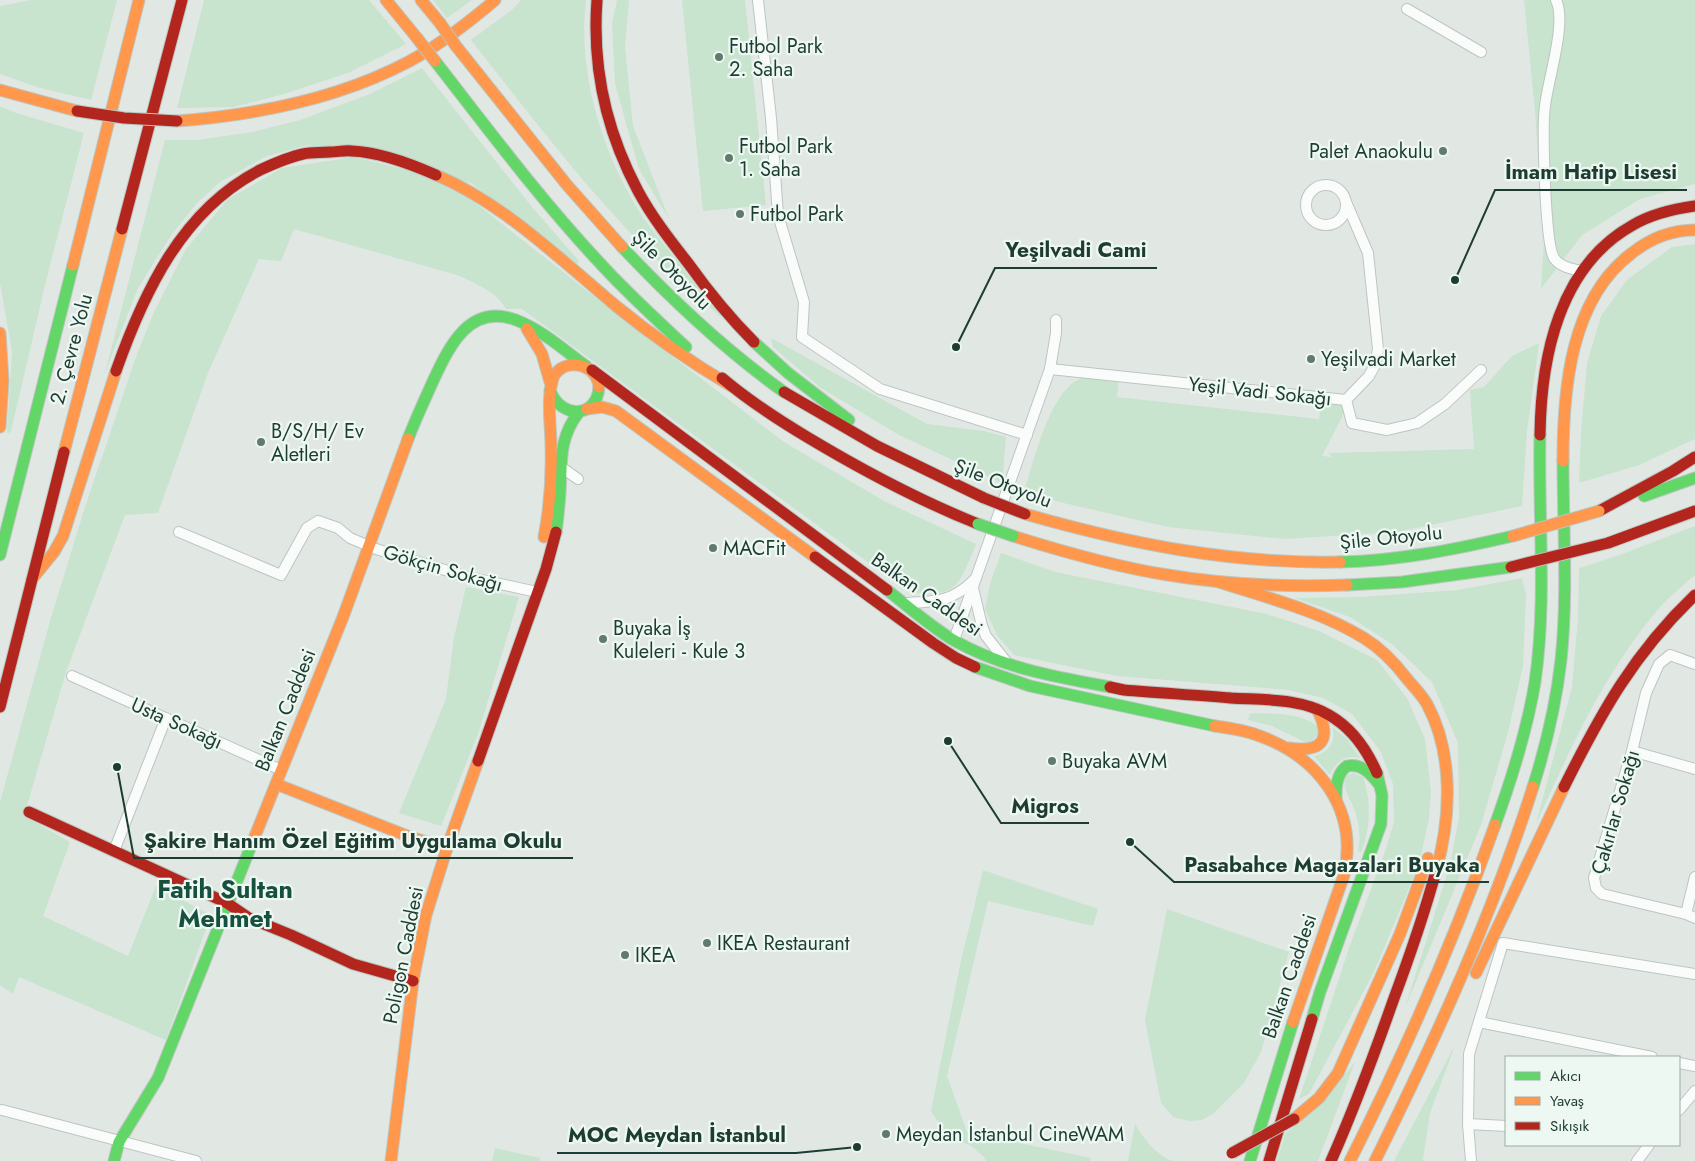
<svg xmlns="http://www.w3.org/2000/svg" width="1695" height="1161" font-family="Jost,sans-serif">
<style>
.green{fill:#c8e3ce}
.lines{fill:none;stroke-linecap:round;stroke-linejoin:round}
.street-casing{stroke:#bec5c1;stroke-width:12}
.fast-casing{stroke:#bdc6c2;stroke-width:13}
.slow-casing{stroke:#bdc6c2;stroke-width:13}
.jam-casing{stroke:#bdc6c2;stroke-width:13}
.street{stroke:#fafcfb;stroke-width:10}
.fast{stroke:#63d668;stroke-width:11}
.slow{stroke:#ff974d;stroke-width:11}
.jam{stroke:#b3261e;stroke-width:11}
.fast-bridge-casing{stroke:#bbc5c1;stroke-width:13;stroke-linecap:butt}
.slow-bridge-casing{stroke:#bbc5c1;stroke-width:13;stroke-linecap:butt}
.jam-bridge-casing{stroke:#bbc5c1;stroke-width:13;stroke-linecap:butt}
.fast-bridge{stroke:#63d668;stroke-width:11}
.slow-bridge{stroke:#ff974d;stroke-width:11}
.jam-bridge{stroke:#b3261e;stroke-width:11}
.poi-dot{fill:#627970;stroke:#eef8f2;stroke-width:2}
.labels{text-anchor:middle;stroke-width:4.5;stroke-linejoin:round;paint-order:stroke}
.poi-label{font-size:20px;fill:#1e3d32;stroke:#eef8f2;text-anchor:start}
.street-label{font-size:20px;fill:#1e3d32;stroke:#eef8f2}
.district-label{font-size:25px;font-weight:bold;fill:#18503f;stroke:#eef8f2}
.leader{fill:none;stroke:#1e3d32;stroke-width:2}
.callout-dot{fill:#1e3d32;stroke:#eef8f2;stroke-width:2}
.callout-label{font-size:21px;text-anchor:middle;font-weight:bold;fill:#1e3d32;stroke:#eef8f2;stroke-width:4.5;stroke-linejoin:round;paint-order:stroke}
</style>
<rect width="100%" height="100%" fill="#e1e8e4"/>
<g class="green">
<path d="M31,0H117L91,100L37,87L0,74V6Z"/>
<path d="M204,0H369L406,44L348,73L284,94L233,107L177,108Z"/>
<path d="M433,0H472L447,18Z"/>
<path d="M521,0H586C577,75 603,156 644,219C652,230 661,241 670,252C688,275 706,297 724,320C697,295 668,272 642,245C580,181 526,110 471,40L513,9Z"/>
<path d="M617,0H629L625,47L633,126L669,219L639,169L615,84L612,24Z"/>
<path d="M682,0H745L766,205L703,211Z"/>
<path d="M1524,0H1695V184L1640,199L1582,235L1541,289L1544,242L1535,111Z"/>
<path d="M422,68L532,207L579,261L578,264L471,183L308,145L265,157L220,182L196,204L172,234L138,288L105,373L165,140H197L252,132L300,120L370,94Z"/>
<path d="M0,106L16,113L84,133L46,281L11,431L8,434L7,431L12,352L0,283Z"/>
<path d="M354,157L416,172L469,198L609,308L784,442L884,501L976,544C959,586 956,600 907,591L522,309H506C497,292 473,282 457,275L294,229L281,261L259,259L208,373L158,513L125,515L66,672L24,816L70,842L43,916L128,956L156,886L211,915L166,1040L19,977L13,994L0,985V802L50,621L85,507L137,354L154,312L186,249L228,199L282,168Z"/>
<path d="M1695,244V439L1639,465L1579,483L1581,432L1587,363L1601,316L1627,280L1672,247Z"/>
<path d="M771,338L927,424L984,431L1006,437L1002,483L899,435L821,388L773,347Z"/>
<path d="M1539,343L1527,431L1522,506L1397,532L1285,539L1168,527L1055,501L1025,488C1035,458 1050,391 1081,378C1089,374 1110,377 1119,376L1117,397L1319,419L1322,399L1346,400L1342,417L1322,456L1332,457L1328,453L1474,449L1470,390L1484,387L1512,356Z"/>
<path d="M1695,526V575C1684,585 1671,595 1661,606C1605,670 1571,748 1536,824L1572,687L1578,618L1579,568L1617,556Z"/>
<path d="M1001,553L1055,572L1267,614L1319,631L1377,660L1407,698L1425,739L1431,792L1429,818L1419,864L1374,972L1309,1094L1299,1099L1350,945L1385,852L1394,822L1393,784L1381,752L1352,714L1323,698L1289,690L1117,676L1014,655L997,635L985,609L990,584Z"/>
<path d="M1522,578L1526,595L1523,666L1508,732L1481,825L1405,1008L1450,865L1459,817L1458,743L1432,682L1392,644L1350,617L1295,598L1360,597L1458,590Z"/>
<path d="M466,587L519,597L478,734L441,826L399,813L446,699L454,637Z"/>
<path d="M1250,713C1271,714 1299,712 1317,726C1319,733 1316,737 1311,742H1305L1272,726L1248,720Z"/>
<path d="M1332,727L1346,738L1360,758C1346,754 1335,762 1330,775L1314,756C1328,753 1337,742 1332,727Z"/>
<path d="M1353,773L1363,777C1371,799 1371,830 1361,852L1358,851C1361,838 1359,824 1355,811C1351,800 1342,788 1345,777Z"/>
<path d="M983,870L1098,909L1093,926L988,901L947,1076L967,1132L1091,1158L1090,1161H986L984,1157L970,1145L949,1138L931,1111L960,965Z"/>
<path d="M1167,909L1289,952L1261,1052L1244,1083L1214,1113L1202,1120L1189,1121L1173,1117L1161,1103L1145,1020Z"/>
<path d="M1455,1045L1430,1113L1423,1159L1424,1161H1394Z"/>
<path d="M1355,1062L1318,1161H1277L1285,1134L1323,1102Z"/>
<path d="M1135,1124C1143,1138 1157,1156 1173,1161H1128Z"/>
<path d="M495,1148L540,1158V1161H492Z"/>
</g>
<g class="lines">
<defs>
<g id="street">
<path d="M758,0L771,118L778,215L804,302L802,337L880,389L1027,435"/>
<path d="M1556,0C1567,23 1548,79 1545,106C1542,127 1545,243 1554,258C1560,267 1572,269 1582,271"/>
<path d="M1407,9L1481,52"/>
<circle cx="1326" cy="205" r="20"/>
<path d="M1050,369L1346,400"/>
<path d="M1346,400L1369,376L1375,365L1378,349L1368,253L1346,202"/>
<path d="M1346,400L1352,423L1387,430L1417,423L1445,404L1481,370"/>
<path d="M561,467L578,479"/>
<path d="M179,532L281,575L307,528L318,521L338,528L350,538L376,549L468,577L537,592"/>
<path d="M973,588L982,626L986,636L1008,664"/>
<path d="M905,603C935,602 952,602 974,580"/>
<path d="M954,640L1050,369L1056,333V320"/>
<path d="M1695,664L1670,655L1659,664L1646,693L1632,751L1594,878L1596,888L1602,894L1686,914L1695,918"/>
<path d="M72,676L281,770"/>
<path d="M1632,751L1695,769"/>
<path d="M114,851L166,718"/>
<path d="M1686,914L1695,877"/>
<path d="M1479,1022L1652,1057"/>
<path d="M1679,1063L1695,1066"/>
<path d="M2,1110L196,1161"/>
<path d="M1679,1110L1695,1091"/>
<path d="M1468,1124L1506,1126"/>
<path d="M1471,1161L1468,1124L1469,1054L1503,943L1695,974"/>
<path d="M1637,1161L1649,1145"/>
</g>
<g id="fast">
<path d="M435,61C488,129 540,199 599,262C626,292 656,319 686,347"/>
<path d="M622,247C672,300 725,350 784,392"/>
<path d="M754,342L788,373L849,420"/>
<path d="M550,390C560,419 597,419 599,387"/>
<path d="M408,439C416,418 425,399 434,379C450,345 470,303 516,320C542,330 564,350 586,366"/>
<path d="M1644,496L1695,478"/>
<path d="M556,532C558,519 559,506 560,493C562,462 558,439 579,412"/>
<path d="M0,555L73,265"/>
<path d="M1340,562C1398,561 1457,549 1513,536"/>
<path d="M1347,585L1402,582L1511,567"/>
<path d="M887,590C909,607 931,627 955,641C1003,668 1056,677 1110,687"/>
<path d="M975,667L1030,686L1215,726"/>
<path d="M1533,787C1546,746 1556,704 1561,660C1568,594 1563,528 1563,461"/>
<path d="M1336,800C1336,787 1336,774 1347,766C1361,763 1370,773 1378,783"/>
<path d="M1495,825C1512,778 1527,731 1535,682C1547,600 1538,517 1540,435"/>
<path d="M1312,1019L1320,992L1381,824L1382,795L1377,773"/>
<path d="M114,1161L119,1142L158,1078L253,841"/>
<path d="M1250,1161L1293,1022"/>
</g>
<g id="slow">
<path d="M386,0L417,38"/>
<path d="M421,0L440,23"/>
<path d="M456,46L567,185L622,247"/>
<path d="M0,90L77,111"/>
<path d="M177,121C256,115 338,99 408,62C440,45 468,23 495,0"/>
<path d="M436,175C503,203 561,260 616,306C654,337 689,361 731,386"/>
<path d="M73,265L139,0"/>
<path d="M527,329L542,354L550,382"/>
<path d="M0,333L3,381L0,427"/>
<path d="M587,409L602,407L616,411L815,557"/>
<path d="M64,452L122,229"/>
<path d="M1563,461C1563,390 1570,299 1632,253C1651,238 1671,230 1695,230"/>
<path d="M1025,514C1130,544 1231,564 1340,562"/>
<path d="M1013,536C1064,552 1116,567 1168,575C1227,585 1288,587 1347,585"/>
<path d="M544,537C550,506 552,476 551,445C551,429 547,402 551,387C552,382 553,376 556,373C569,357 598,366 599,387"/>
<path d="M32,579L54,552L63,536L116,371"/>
<path d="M1219,582C1268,598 1320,611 1364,638C1382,649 1395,663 1408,680C1414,687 1422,695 1427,704C1454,754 1451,818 1436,871"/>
<path d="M1215,726C1229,728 1244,730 1257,735C1318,756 1359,809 1344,875L1293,1022"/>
<path d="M1289,748C1323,753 1332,739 1317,709"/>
<path d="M276,784L410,837L447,848"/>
<path d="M253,841L343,617L408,439"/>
<path d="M1476,973L1564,787"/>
<path d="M1294,1119L1319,1098L1338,1073L1400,934L1428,858"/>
<path d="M391,1161L413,981L426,915L447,848L478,761"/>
<path d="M1350,1161C1405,1052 1454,940 1495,825"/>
<path d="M1375,1161C1435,1040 1492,916 1533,787"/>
</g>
<g id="jam">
<path d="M597,0C592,67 606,131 638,191C652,217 670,240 688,263C708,291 730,318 754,342"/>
<path d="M122,229L182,0"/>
<path d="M592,370L887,590"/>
<path d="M116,371C144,292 182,210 260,170C273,164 289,157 303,154C312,152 321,153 330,152C337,152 345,150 352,151C380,152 411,164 436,175"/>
<path d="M722,378C749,401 777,419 807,437C862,470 918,500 978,524"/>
<path d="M784,392L877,446L984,498"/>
<path d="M1540,435C1541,357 1559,266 1633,225C1652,214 1673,209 1695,206"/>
<path d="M1599,511L1673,471L1695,457"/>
<path d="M1608,543L1695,511"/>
<path d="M815,557L933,643L956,658L975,667"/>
<path d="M1110,687L1124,690C1160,693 1196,695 1231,698C1263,700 1301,698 1329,715C1352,728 1367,750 1377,773"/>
<path d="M0,707L64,452"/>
<path d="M478,761L546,569L556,532"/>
<path d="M1564,787C1601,713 1634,653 1695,595"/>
<path d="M29,812L227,903L249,918L291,935L353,964L413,981"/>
<path d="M1269,1161L1312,1019"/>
<path d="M1331,1161C1354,1109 1374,1055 1393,1001C1409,958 1424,915 1436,871"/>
</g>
</defs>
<use href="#street" class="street-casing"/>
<use href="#fast" class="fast-casing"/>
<use href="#slow" class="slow-casing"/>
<use href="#jam" class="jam-casing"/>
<use href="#street" class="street"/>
<use href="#fast" class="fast"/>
<use href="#slow" class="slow"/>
<use href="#jam" class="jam"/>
<defs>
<path id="fast-bridge" d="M978,524L1013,536"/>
<g id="slow-bridge">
<path d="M440,23L456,46"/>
<path d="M417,38L435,61"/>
<path d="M1513,536L1599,511"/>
</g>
<g id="jam-bridge">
<path d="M77,111L124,118L177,121"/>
<path d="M984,498L1025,514"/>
<path d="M1511,567L1608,543"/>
<path d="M1232,1153L1294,1119"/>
</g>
</defs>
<use href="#fast-bridge" class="fast-bridge-casing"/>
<use href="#slow-bridge" class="slow-bridge-casing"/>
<use href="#jam-bridge" class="jam-bridge-casing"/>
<use href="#fast-bridge" class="fast-bridge"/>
<use href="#slow-bridge" class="slow-bridge"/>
<use href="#jam-bridge" class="jam-bridge"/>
</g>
<g class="poi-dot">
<circle cx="719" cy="57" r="5"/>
<circle cx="1443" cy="151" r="5"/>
<circle cx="729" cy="158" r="5"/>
<circle cx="740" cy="214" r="5"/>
<circle cx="1311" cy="359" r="5"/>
<circle cx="261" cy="442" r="5"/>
<circle cx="713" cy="548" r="5"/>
<circle cx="603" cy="639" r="5"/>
<circle cx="1052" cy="761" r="5"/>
<circle cx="707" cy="943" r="5"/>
<circle cx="625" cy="955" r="5"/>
<circle cx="886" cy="1134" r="5"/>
</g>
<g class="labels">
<g class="poi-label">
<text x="729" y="53">Futbol Park<tspan x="729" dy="23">2. Saha</tspan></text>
<text x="739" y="153">Futbol Park<tspan x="739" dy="23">1. Saha</tspan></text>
<text x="1433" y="158" text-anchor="end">Palet Anaokulu</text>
<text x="750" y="221">Futbol Park</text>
<text x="1321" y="366">Yeşilvadi Market</text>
<text x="271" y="438">B/S/H/ Ev<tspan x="271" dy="23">Aletleri</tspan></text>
<text x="723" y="555">MACFit</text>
<text x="613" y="635">Buyaka İş<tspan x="613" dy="23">Kuleleri - Kule 3</tspan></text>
<text x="1062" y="768">Buyaka AVM</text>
<text x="717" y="950">IKEA Restaurant</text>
<text x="635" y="962">IKEA</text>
<text x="896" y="1141">Meydan İstanbul CineWAM</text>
</g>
<g class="street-label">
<text transform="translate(672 270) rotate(45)" y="7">Şile Otoyolu</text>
<text transform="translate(71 349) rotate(-75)" y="7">2. Çevre Yolu</text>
<text transform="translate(1260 391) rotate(6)" y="7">Yeşil Vadi Sokağı</text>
<text transform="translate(1003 483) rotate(21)" y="7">Şile Otoyolu</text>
<text transform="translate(1391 537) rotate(-6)" y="7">Şile Otoyolu</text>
<text transform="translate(443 568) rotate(16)" y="7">Gökçin Sokağı</text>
<text transform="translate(927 594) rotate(35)" y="7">Balkan Caddesi</text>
<text transform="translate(285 710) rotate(-68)" y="7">Balkan Caddesi</text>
<text transform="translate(177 723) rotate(24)" y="7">Usta Sokağı</text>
<text transform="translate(1615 812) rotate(-74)" y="7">Çakırlar Sokağı</text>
<text transform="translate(403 955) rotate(-79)" y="7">Poligon Caddesi</text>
<text transform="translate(1289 976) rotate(-71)" y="7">Balkan Caddesi</text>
</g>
<g class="district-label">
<text x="225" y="898">Fatih Sultan<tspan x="225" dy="29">Mehmet</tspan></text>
</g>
</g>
<path class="leader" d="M1455 280L1495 190H1687M956 347L995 268H1157M948 741L1001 823H1089M117 767L134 858H573M1130 842L1174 882H1489M857 1147L796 1153H557"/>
<g class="callout-dot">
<circle cx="1455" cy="280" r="5"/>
<circle cx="956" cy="347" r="5"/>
<circle cx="948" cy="741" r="5"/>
<circle cx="117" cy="767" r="5"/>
<circle cx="1130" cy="842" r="5"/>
<circle cx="857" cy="1147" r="5"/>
</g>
<g class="callout-label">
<text x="1591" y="179">İmam Hatip Lisesi</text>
<text x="1076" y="257">Yeşilvadi Cami</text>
<text x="1045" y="813">Migros</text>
<text x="353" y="848">Şakire Hanım Özel Eğitim Uygulama Okulu</text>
<text x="1332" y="872">Pasabahce Magazalari Buyaka</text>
<text x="677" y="1142">MOC Meydan İstanbul</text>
</g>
<rect x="1505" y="1056" width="175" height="90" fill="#eef8f2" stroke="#9bada5"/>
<rect x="1515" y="1072" width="25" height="8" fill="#63d668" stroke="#9bada5"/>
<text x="1550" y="1081" font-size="15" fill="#1e3d32">Akıcı</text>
<rect x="1515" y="1097" width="25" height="8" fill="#ff974d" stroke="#9bada5"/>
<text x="1550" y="1106" font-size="15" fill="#1e3d32">Yavaş</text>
<rect x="1515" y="1122" width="25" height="8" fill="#b3261e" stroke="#9bada5"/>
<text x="1550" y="1131" font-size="15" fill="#1e3d32">Sıkışık</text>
</svg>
